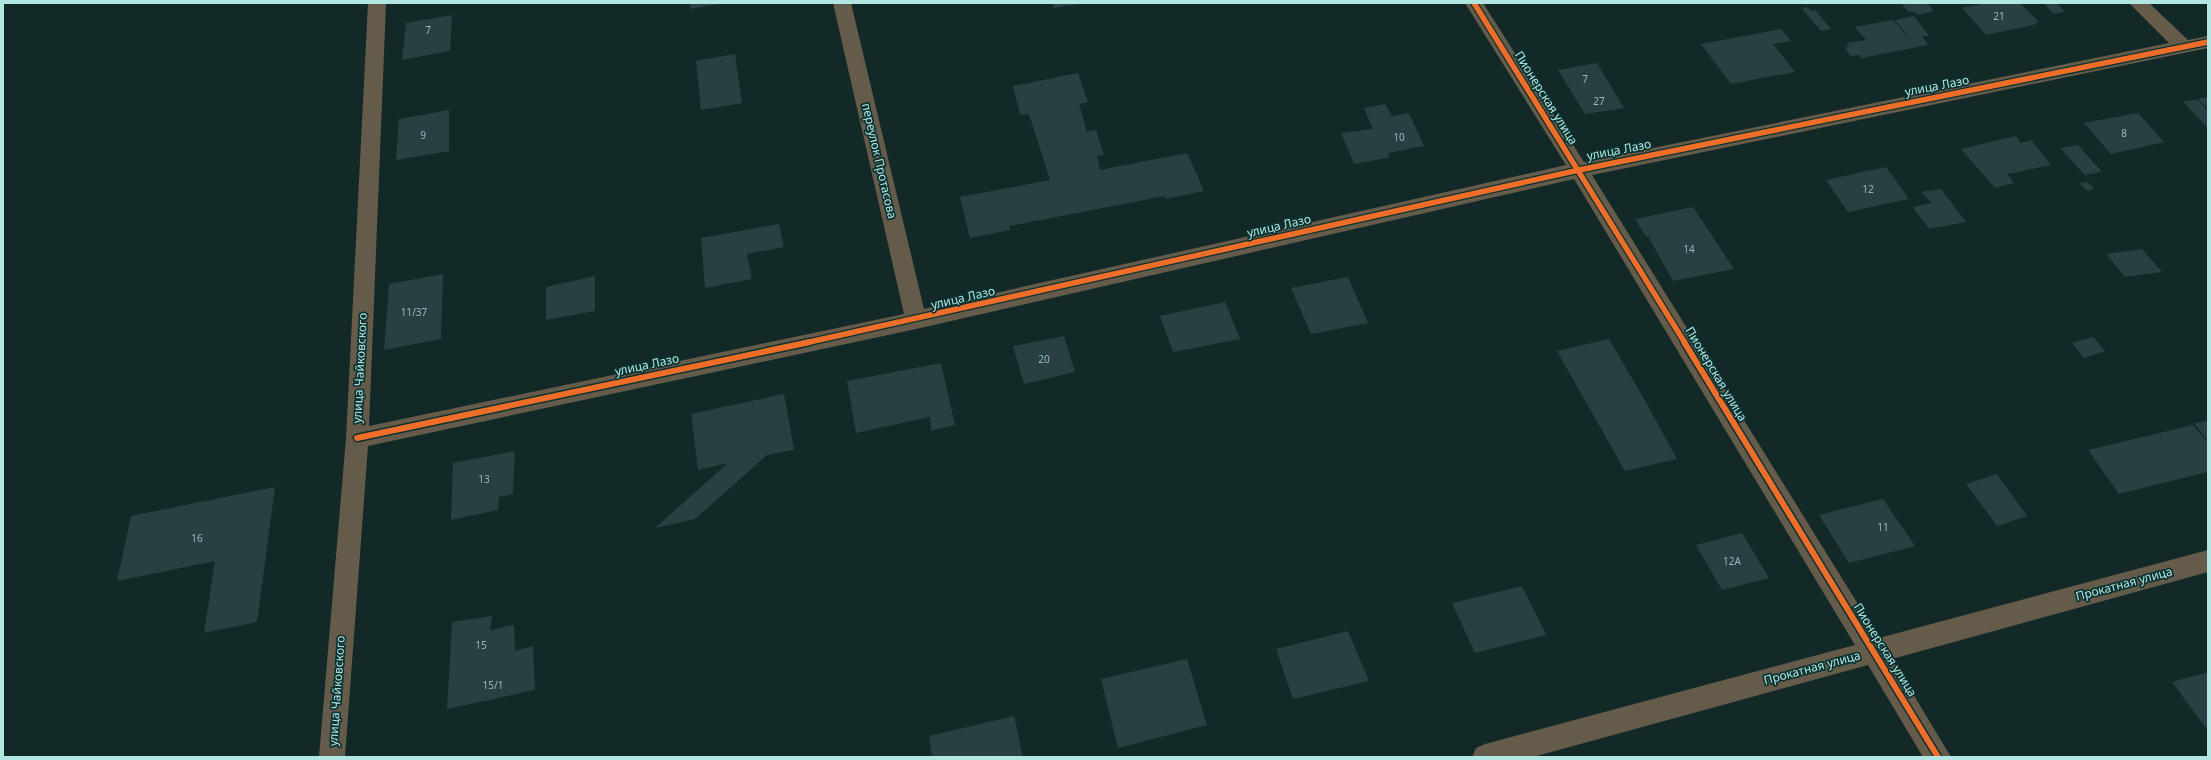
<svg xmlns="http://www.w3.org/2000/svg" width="2211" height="760" font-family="'Noto Sans',sans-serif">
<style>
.building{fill:#2a3f41}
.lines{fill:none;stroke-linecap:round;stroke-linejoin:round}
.minor{fill:#655b4a;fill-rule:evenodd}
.cycleway-far1-casing{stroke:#0b3130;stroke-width:8}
.cycleway-casing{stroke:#0b3130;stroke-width:9}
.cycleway-far1{stroke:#ee6e29;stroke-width:5.5}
.cycleway{stroke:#ee6e29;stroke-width:6}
.labels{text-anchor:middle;stroke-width:3.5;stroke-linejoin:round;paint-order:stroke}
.number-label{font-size:10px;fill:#90bcba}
.street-label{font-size:12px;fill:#b2e6e2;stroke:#0b3130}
</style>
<rect width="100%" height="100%" fill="#132928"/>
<g class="building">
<path d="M690,3H719V4L690,9Z"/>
<path d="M1052,3H1078V4L1054,8Z"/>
<path d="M1901,3H1927L1934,11L1918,15L1915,12H1909Z"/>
<path d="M1986,3H2020L2039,22L2035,23L2037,24L1986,35L1962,8Z"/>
<path d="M2044,3H2057L2065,12L2053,14Z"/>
<path d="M1807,7L1812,11H1816L1831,29L1821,31L1802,9Z"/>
<path d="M452,15L450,51L402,60L406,23Z"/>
<path d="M1914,16L1929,36H1922L1928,45L1862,58L1859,55L1850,56L1845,47L1849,46L1847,43L1866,40L1855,27L1893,20L1912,41L1895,20Z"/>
<path d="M1781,29L1791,41L1773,44L1795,72L1731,84L1701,44Z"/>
<path d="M735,54L742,103L701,110L696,61Z"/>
<path d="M1597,63L1624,108L1585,114L1558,70Z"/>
<path d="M1078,73L1088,102L1079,104L1087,132L1096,130L1104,155L1097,156L1100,170L1187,153L1204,191L1166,199L1165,196L1009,226L1010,230L970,238L960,197L1050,180L1029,114L1020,115L1013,86Z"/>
<path d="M2208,97V109L2198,99Z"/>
<path d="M2197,99L2208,111V128L2183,102Z"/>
<path d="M1385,104L1392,116L1409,113L1424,146L1388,153L1389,157L1387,158L1354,164L1341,133L1373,129L1364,108Z"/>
<path d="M449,110V151L396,160L399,119Z"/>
<path d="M2138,113L2164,142L2111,154L2084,123Z"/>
<path d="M2016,136L2021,143L2031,140L2051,165L2007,174L2014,183L1995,188L1961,149Z"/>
<path d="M2078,145L2102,172L2085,175L2060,148Z"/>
<path d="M1886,167L1909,199L1848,212L1826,180Z"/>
<path d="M2088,182L2094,189L2088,191L2079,183Z"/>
<path d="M1941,189L1966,222L1929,229L1913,207L1932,203L1921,192Z"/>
<path d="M1693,207L1734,269L1673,281L1648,236L1646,237L1635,219Z"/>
<path d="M779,224L784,247L747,254L752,279L705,288L701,238Z"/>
<path d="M2142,249L2162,272L2125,277L2106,254Z"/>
<path d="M443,274L441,339L384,350L389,284Z"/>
<path d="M595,276V311L546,320V287Z"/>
<path d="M1348,277L1368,323L1311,334L1291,288Z"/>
<path d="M1225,302L1240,339L1173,352L1160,316Z"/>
<path d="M1064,336L1075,372L1024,384L1013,346Z"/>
<path d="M2093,337L2105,351L2084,358L2072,343Z"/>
<path d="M1609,339L1643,397L1677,459L1625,471L1557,351Z"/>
<path d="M941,363L955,425L931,431L930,417L856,433L847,381Z"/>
<path d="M784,394L794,450L767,455L695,519L655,528L728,463L698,470L691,414Z"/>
<path d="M2208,421V441L2194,423Z"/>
<path d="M2193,425L2208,443V472L2119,494L2088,450Z"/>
<path d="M515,451L513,494L499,497L498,510L451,520L453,463Z"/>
<path d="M1997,474L2027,516L1997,526L1966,484Z"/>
<path d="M275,487L257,622L204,633L215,561L117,581L131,516Z"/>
<path d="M1883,499L1915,546L1849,563L1819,515Z"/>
<path d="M1742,533L1769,578L1722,590L1696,545Z"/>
<path d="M1522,586L1546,635L1475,653L1452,603Z"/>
<path d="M492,616L490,630L514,625L515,651L533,646L535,690L447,709L452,622Z"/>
<path d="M1348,631L1369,681L1293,699L1276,649Z"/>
<path d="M1187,659L1207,725L1118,748L1101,679Z"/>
<path d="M2208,672V731L2172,682Z"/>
<path d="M1014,716L1023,757H932L929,736Z"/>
</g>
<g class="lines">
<path class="minor" d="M368,3H386L369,426L904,314L833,3H851L924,309L1566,165L1465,3H1483L1584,162L2169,43L2129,3H2149L2188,40L2208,36V48L1592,175L1879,638L2208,550V572L1892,659L1951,757H1923L1868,665L1533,757H1472L1476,748L1485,744L1855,645L1574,179L916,329L368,446L345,757H319L346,438Z"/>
<defs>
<g id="cycleway-far1">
<path d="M1474,3L1685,343"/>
<path d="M805,343L1579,170L2208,42"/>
</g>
<g id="cycleway">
<path d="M1684,342L1938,757"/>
<path d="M357,438L810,342"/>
</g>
</defs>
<use href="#cycleway-far1" class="cycleway-far1-casing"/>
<use href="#cycleway" class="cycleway-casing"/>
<use href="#cycleway-far1" class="cycleway-far1"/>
<use href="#cycleway" class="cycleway"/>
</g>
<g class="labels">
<g class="number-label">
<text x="1999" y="20">21</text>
<text x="428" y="34">7</text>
<text x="1585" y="83">7</text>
<text x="1599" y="105">27</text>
<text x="2124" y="137">8</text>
<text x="423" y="139">9</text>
<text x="1399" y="141">10</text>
<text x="1868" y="193">12</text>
<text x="1689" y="253">14</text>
<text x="414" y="316">11/37</text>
<text x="1044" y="363">20</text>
<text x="484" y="483">13</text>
<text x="1883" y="531">11</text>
<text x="197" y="542">16</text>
<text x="1732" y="565">12А</text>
<text x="481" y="649">15</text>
<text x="493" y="689">15/1</text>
</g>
<g class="street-label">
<text transform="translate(1937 86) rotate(-11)" y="4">улица Лазо</text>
<text transform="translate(1546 98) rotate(58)" y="4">Пионерская улица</text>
<text transform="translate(1619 150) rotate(-11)" y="4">улица Лазо</text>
<text transform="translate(879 161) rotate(77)" y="4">переулок Протасова</text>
<text transform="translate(1279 226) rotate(-13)" y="4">улица Лазо</text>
<text transform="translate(963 298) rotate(-13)" y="4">улица Лазо</text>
<text transform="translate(647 365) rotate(-12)" y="4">улица Лазо</text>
<text transform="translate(360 368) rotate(-87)" y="4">улица Чайковского</text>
<text transform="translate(1716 374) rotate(59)" y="4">Пионерская улица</text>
<text transform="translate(2124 584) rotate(-15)" y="4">Прокатная улица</text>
<text transform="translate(1885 650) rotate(58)" y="4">Пионерская улица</text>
<text transform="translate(1812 668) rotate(-15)" y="4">Прокатная улица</text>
<text transform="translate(337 691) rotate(-86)" y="4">улица Чайковского</text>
</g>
</g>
<rect width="2211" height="760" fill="none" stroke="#b2e6e2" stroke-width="8"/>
</svg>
